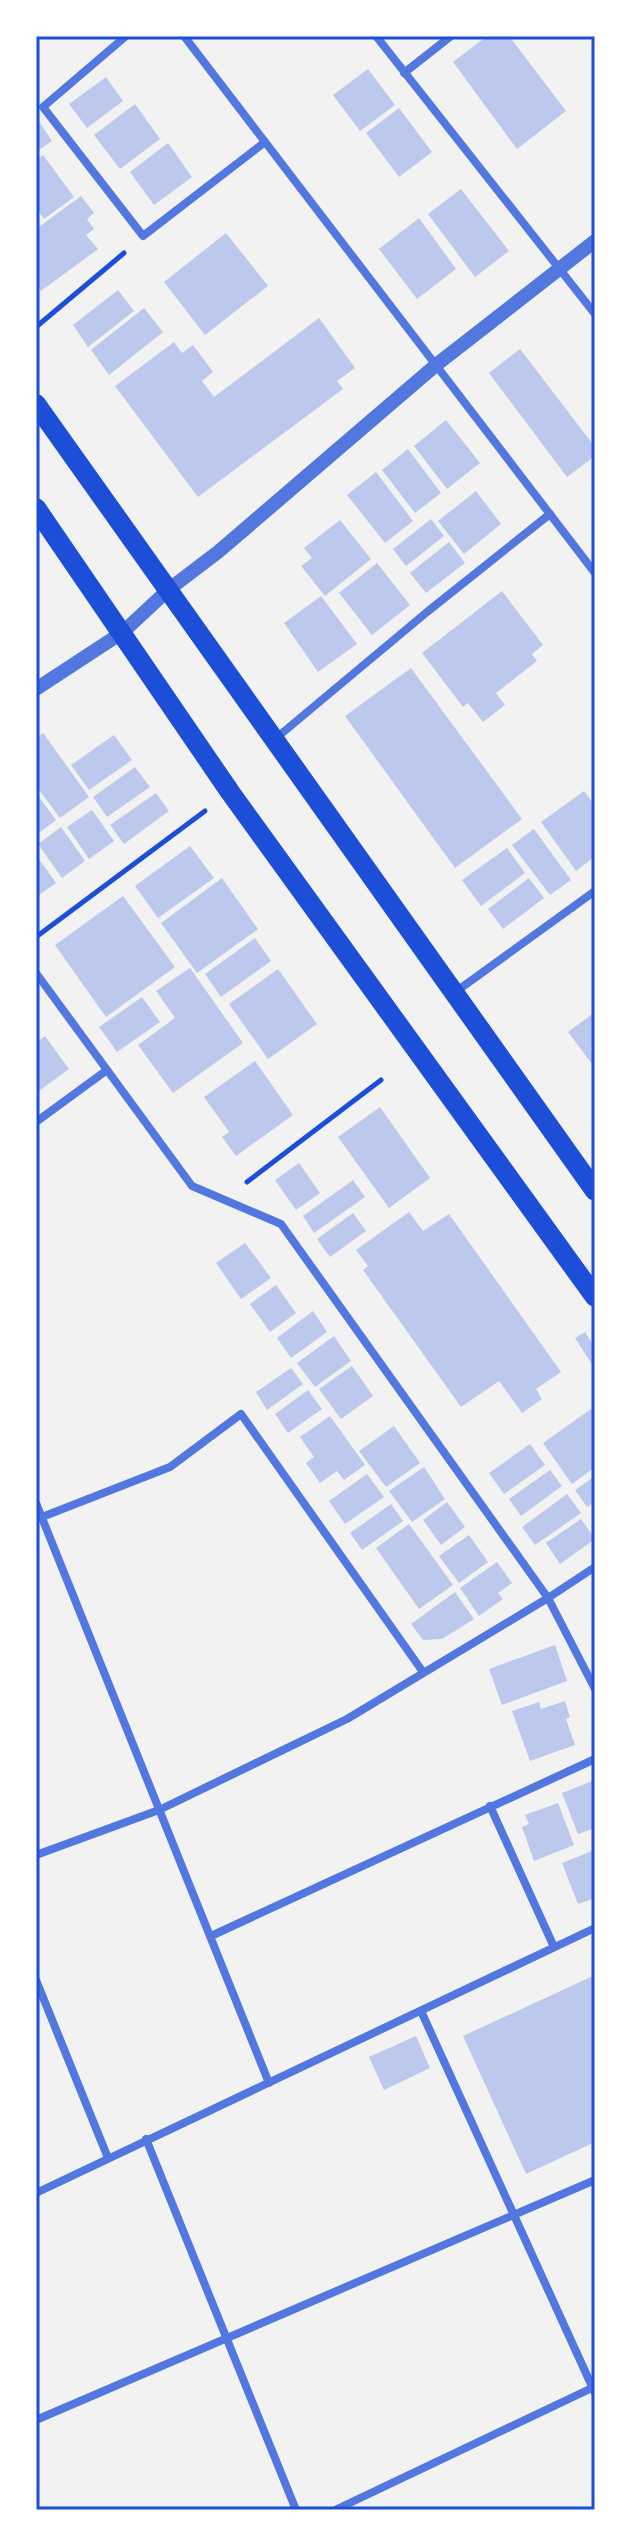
<svg xmlns="http://www.w3.org/2000/svg" width="631" height="2546" font-family="Figtree,sans-serif">
<style>
.building{fill:#bdc9ec}
.lines{fill:none;stroke-linecap:round;stroke-linejoin:round}
.path{stroke:#1d4ed8;stroke-width:5}
.minor{stroke:#5277de;stroke-width:8}
.tertiary{stroke:#5277de;stroke-width:14}
.primary{stroke:#1d4ed8;stroke-width:20}
.neatline{fill:none;stroke:#1d4ed8;stroke-width:3}
</style>
<rect width="100%" height="100%" fill="#f2f2f2"/>
<g class="building">
<path d="M487,36H509L566,111L517,149L453,62Z"/>
<path d="M368,69L395,105L360,131L333,95Z"/>
<path d="M106,77L123,101L87,128L69,104Z"/>
<path d="M135,104L160,139L120,169L94,135Z"/>
<path d="M399,108L432,152L399,177L366,133Z"/>
<path d="M36,117L52,141L36,152Z"/>
<path d="M168,143L192,177L154,205L130,172Z"/>
<path d="M43,155L74,197L44,219L36,208V161Z"/>
<path d="M461,189L509,251L475,277L428,214Z"/>
<path d="M81,196L94,213L87,219L94,229L86,235L98,249L41,291L36,285V229Z"/>
<path d="M419,218L456,269L417,299L379,249Z"/>
<path d="M226,233L268,286L205,335L164,282Z"/>
<path d="M118,290L134,311L88,347L73,325Z"/>
<path d="M144,308L163,332L109,375L91,350Z"/>
<path d="M319,318L355,368L337,381L343,389L198,497L115,386L174,342L182,353L193,345L213,372L202,381L214,397Z"/>
<path d="M520,349L595,447V456L567,477L489,373Z"/>
<path d="M446,420L480,463L447,489L414,446Z"/>
<path d="M408,449L441,493L415,513L382,470Z"/>
<path d="M376,472L413,521L385,543L347,495Z"/>
<path d="M476,491L501,524L464,554L438,521Z"/>
<path d="M431,519L444,536L406,566L393,549Z"/>
<path d="M340,520L371,559L325,596L301,566L312,558L304,548Z"/>
<path d="M449,542L465,563L426,593L410,573Z"/>
<path d="M377,563L410,605L372,635L339,593Z"/>
<path d="M502,591L543,645L532,654L537,661L496,693L505,705L483,722L468,703L463,707L422,653Z"/>
<path d="M321,596L357,644L318,672L284,623Z"/>
<path d="M411,668L522,819L455,868L345,716Z"/>
<path d="M43,733L89,797L60,818L36,786V739Z"/>
<path d="M114,735L132,760L89,790L71,765Z"/>
<path d="M135,767L150,787L107,817L93,797Z"/>
<path d="M584,791L595,806V856L576,871L541,822Z"/>
<path d="M36,793L56,820L36,835Z"/>
<path d="M156,793L169,811L124,844L110,825Z"/>
<path d="M92,810L114,841L89,859L67,827Z"/>
<path d="M61,827L85,861L62,878L38,844Z"/>
<path d="M534,829L571,880L550,895L512,845Z"/>
<path d="M190,846L214,878L158,918L135,886Z"/>
<path d="M507,848L525,873L481,906L462,880Z"/>
<path d="M36,855L56,883L36,897Z"/>
<path d="M222,878L258,929L197,973L161,923Z"/>
<path d="M529,878L544,898L503,929L488,909Z"/>
<path d="M123,896L175,967L106,1017L55,945Z"/>
<path d="M255,938L271,961L221,997L205,974Z"/>
<path d="M190,968L243,1043L173,1093L138,1045L175,1018L156,991Z"/>
<path d="M278,969L317,1024L268,1059L229,1004Z"/>
<path d="M142,997L160,1022L117,1052L99,1027Z"/>
<path d="M595,1012V1068L568,1032Z"/>
<path d="M45,1036L69,1069L36,1093V1043Z"/>
<path d="M255,1061L293,1115L236,1156L222,1137L229,1132L204,1097Z"/>
<path d="M380,1107L430,1178L389,1208L338,1137Z"/>
<path d="M299,1163L320,1193L296,1210L275,1180Z"/>
<path d="M353,1180L365,1197L314,1233L303,1216Z"/>
<path d="M409,1212L423,1231L449,1214L561,1372L536,1389L542,1399L522,1413L499,1381L461,1407L363,1270L368,1266L356,1250Z"/>
<path d="M353,1213L366,1231L330,1257L317,1239Z"/>
<path d="M245,1243L271,1278L241,1299L216,1263Z"/>
<path d="M276,1285L296,1313L270,1332L250,1304Z"/>
<path d="M313,1311L327,1332L291,1358L277,1338Z"/>
<path d="M585,1332L595,1348V1369L575,1338Z"/>
<path d="M334,1336L351,1361L315,1387L297,1363Z"/>
<path d="M352,1366L373,1396L341,1419L319,1389Z"/>
<path d="M291,1368L303,1384L267,1410L256,1392Z"/>
<path d="M308,1390L322,1409L288,1433L275,1414Z"/>
<path d="M591,1409L595,1414V1467L572,1484L543,1443Z"/>
<path d="M330,1416L365,1465L344,1480L337,1471L320,1483L306,1463L314,1457L300,1437Z"/>
<path d="M394,1426L420,1463L386,1487L359,1451Z"/>
<path d="M530,1444L545,1465L504,1494L489,1473Z"/>
<path d="M424,1467L445,1499L412,1522L389,1491Z"/>
<path d="M550,1470L562,1486L521,1516L509,1499Z"/>
<path d="M367,1474L384,1497L345,1524L329,1501Z"/>
<path d="M595,1476V1502L587,1507L575,1490Z"/>
<path d="M567,1494L581,1513L535,1545L522,1527Z"/>
<path d="M447,1502L465,1527L441,1545L423,1520Z"/>
<path d="M391,1504L403,1521L362,1550L350,1533Z"/>
<path d="M581,1519L595,1539L560,1564L546,1543Z"/>
<path d="M409,1524L453,1585L419,1609L376,1548Z"/>
<path d="M469,1535L488,1562L459,1583L439,1556Z"/>
<path d="M497,1562L512,1583L498,1593L503,1599L479,1616L460,1588Z"/>
<path d="M455,1592L474,1619L442,1639L423,1640L411,1624Z"/>
<path d="M555,1645L567,1681L502,1705L489,1669Z"/>
<path d="M565,1701L570,1717L566,1719L575,1745L530,1761L512,1711L539,1702L541,1709Z"/>
<path d="M595,1780V1828L578,1834L562,1793Z"/>
<path d="M558,1803L574,1845L534,1861L522,1827L529,1824L525,1815Z"/>
<path d="M595,1850V1898L578,1904L562,1863Z"/>
<path d="M595,1975V2142L526,2174L463,2036Z"/>
<path d="M416,2036L430,2068L384,2090L369,2057Z"/>
</g>
<g class="lines">
<g class="path">
<path d="M36,327L124,253"/>
<path d="M36,937L205,811"/>
<path d="M247,1182L381,1080"/>
</g>
<g class="minor">
<path d="M126,36L43,107L143,236L265,142"/>
<path d="M184,36L595,573"/>
<path d="M376,36L595,314"/>
<path d="M404,73L451,36"/>
<path d="M275,739L427,612L550,514"/>
<path d="M36,973L192,1186L281,1224L548,1598L595,1689"/>
<path d="M454,993L595,891"/>
<path d="M36,1122L107,1070"/>
<path d="M36,1503L269,2083"/>
<path d="M42,1517L170,1467L241,1414L423,1672"/>
<path d="M490,1806L554,1947"/>
<path d="M36,1855L159,1810L347,1719L548,1598L595,1567"/>
<path d="M211,1936L595,1759"/>
<path d="M36,1980L108,2158"/>
<path d="M421,2011L595,2393"/>
<path d="M146,2139L296,2510"/>
<path d="M36,2193L595,1928"/>
<path d="M36,2420L595,2180"/>
<path d="M335,2510L594,2387"/>
</g>
<path class="tertiary" d="M36,689L123,632L168,590L218,552L436,365L595,241"/>
<g class="primary">
<path d="M36,404L595,1191"/>
<path d="M36,508L230,792L595,1297"/>
</g>
</g>
<rect width="631" height="2546" fill="none" stroke="#ffffff" stroke-width="76"/>
<rect x="38" y="38" width="555" height="2470" class="neatline"/>
</svg>
